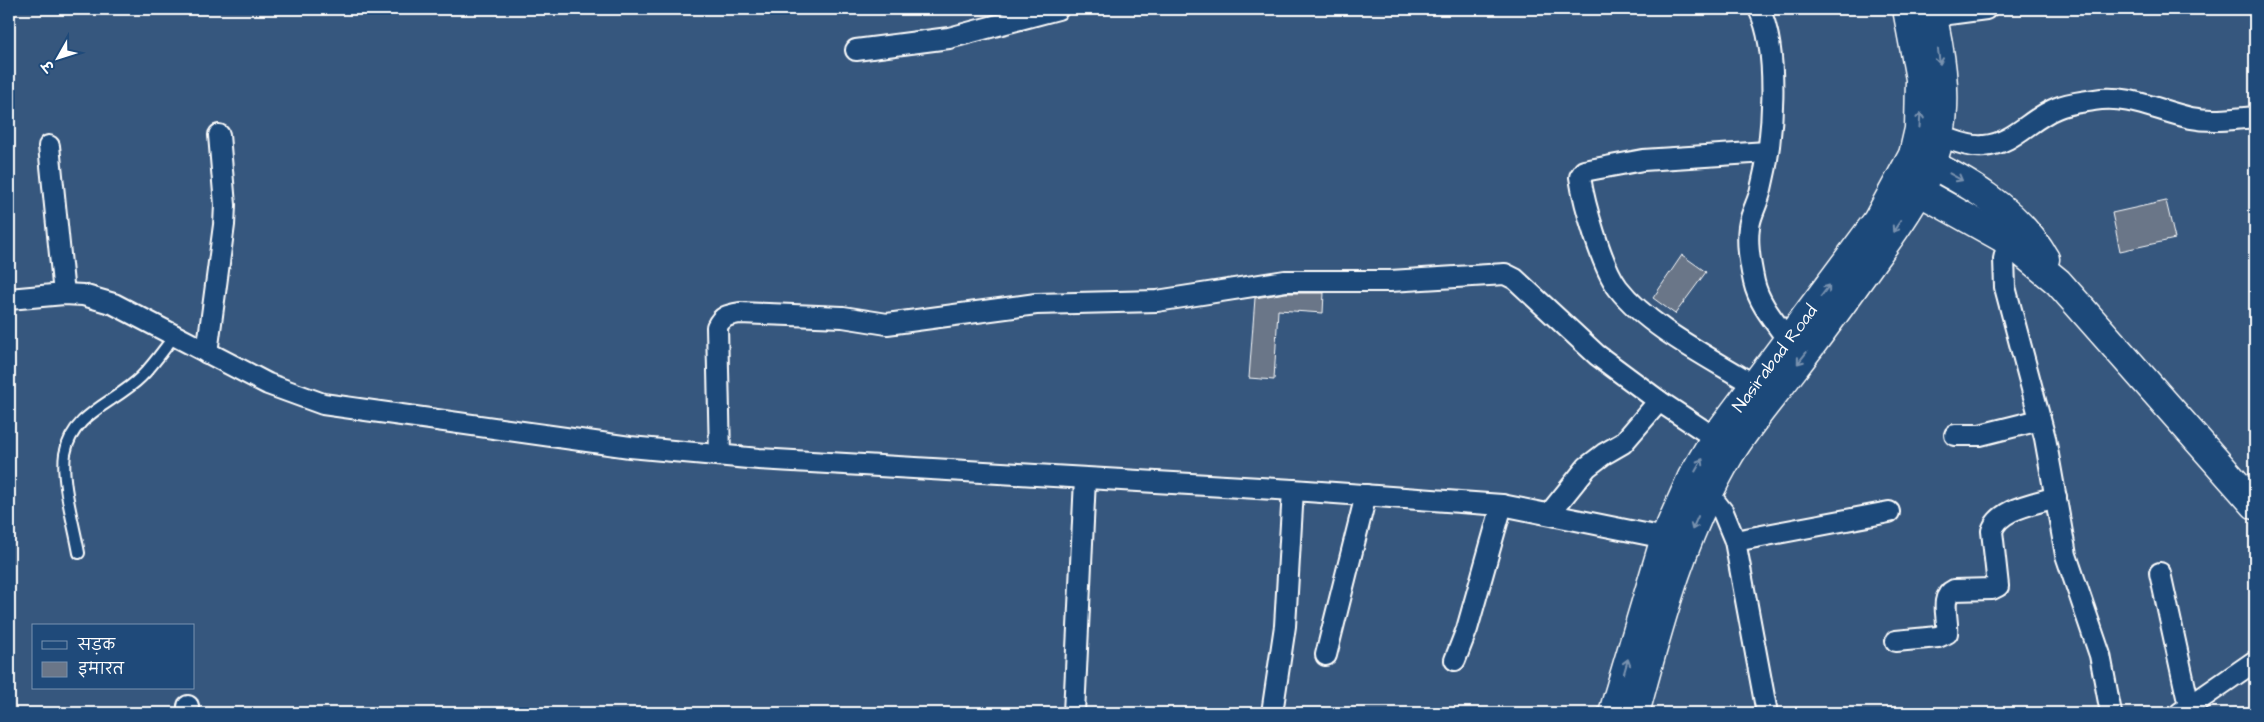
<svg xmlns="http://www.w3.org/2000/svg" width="2264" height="722" font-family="'Architects Daughter','Playpen Sans Deva',sans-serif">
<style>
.building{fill:#6a7688;stroke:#fff}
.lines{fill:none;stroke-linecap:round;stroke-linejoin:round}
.lane-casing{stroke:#fff;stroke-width:14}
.street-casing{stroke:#fff;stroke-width:24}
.secondary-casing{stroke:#fff;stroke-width:31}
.highway-casing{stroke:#fff;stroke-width:31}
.lane{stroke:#1f4a7a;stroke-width:10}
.street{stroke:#1f4a7a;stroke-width:20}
.secondary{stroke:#1f4a7a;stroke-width:28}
.highway{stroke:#1f4a7a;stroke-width:28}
.oneway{stroke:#7992af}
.labels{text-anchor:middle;stroke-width:4;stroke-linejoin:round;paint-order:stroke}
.street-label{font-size:18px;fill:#fff;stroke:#1f4a7a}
</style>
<rect width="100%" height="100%" fill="#36577e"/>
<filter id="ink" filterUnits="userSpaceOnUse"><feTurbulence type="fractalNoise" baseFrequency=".02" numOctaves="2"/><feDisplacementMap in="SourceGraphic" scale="10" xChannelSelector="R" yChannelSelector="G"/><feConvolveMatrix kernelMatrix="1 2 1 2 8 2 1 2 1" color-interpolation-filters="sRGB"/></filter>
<g filter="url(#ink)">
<g class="building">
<path d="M2166,201L2175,239L2120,251L2112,213Z"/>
<path d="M1682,255L1706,272L1675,314L1653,298Z"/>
<path d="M1286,293H1324L1323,313L1278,310L1274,380L1249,378L1255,298Z"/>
</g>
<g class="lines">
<defs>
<path id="lane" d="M79,553C74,524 61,482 65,454C72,413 115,403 141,377C154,364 164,349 175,335"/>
<g id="street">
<path d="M1759,9C1780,52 1773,142 1761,189C1759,199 1754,208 1751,218C1745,237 1750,263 1754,282C1759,304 1775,322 1788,340"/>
<path d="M1933,16L1986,9"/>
<path d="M856,50L949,38L1058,9"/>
<path d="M1940,136C1953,140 1969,148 1984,146C2013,144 2031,118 2057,108C2068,103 2083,102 2094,100C2128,94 2158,111 2191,118C2212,122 2234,119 2255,117"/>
<path d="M49,146L64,294"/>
<path d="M2008,241L2004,259L2005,287L2045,438L2066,555L2100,655L2111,713"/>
<path d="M9,299L64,294L83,295L114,304L268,384L323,404L630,447L759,459L1293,490L1502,505L1665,538"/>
<path d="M207,353L224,225L225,205L219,135"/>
<path d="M1754,385C1711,358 1649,328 1618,288C1602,267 1584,204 1580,177L1584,171L1643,160L1767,152"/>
<path d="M1955,435H1980L2040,420"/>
<path d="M720,455L717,327C722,316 728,315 740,313L843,317L887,324L1036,304L1157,301L1285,281H1390L1505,274L1515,279L1597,355L1659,401L1715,438"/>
<path d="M1709,494L1723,512L1735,541L1767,713"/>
<path d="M1550,513L1587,467L1604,454L1623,443L1659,401"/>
<path d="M1735,541L1889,512"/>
<path d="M2160,573L2189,706"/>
<path d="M1896,641L1938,637L1947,633C1949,619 1939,597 1954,590L1992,589L1998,586L1992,531C1999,508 2035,504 2056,497"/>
<path d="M1326,655L1366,495"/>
<path d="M1455,660L1467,629L1502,505"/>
<path d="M188,713V706"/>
<path d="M1074,713L1085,479"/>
<path d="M1272,713L1285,626L1293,490"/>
<path d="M2180,713L2255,661"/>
</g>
<g id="secondary">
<path d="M1913,155C1964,180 2016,208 2045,259"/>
<path d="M1901,181L2008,241L2058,282L2255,505"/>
</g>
<g id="highway">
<path id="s1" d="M1613,713L1665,538L1692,477L1715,438L1877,221L1913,155L1919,129L1920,79L1907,9"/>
<path d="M1635,713C1659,624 1682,534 1730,454C1748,424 1773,396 1794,368C1822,332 1849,294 1876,256C1902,220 1932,179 1940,134C1948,93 1940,49 1931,9"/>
</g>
</defs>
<use href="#lane" class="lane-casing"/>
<use href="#street" class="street-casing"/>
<use href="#secondary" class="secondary-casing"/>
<use href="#highway" class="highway-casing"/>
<use href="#lane" class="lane"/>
<use href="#street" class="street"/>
<use href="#secondary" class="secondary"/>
<use href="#highway" class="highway"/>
</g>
<defs><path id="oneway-shaft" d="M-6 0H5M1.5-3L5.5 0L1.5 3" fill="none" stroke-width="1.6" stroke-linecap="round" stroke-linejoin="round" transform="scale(1.25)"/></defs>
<g class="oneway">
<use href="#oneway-shaft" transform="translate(1939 57) rotate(82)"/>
<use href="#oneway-shaft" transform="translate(1920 120) rotate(-86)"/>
<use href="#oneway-shaft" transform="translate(1956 177) rotate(29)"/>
<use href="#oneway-shaft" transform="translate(1897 226) rotate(124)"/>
<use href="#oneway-shaft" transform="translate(1825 291) rotate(-53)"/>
<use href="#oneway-shaft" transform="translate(1802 358) rotate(128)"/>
<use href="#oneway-shaft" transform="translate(1699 465) rotate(-60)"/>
<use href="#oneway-shaft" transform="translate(1695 523) rotate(114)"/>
<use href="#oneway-shaft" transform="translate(1626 666) rotate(-74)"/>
</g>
</g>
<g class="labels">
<g class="street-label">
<text dy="6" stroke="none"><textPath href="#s1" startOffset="394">Nasirabad Road</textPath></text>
</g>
</g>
<rect width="2264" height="722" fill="none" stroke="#1f4a7a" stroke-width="30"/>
<rect x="15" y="15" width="2234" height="692" fill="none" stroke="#fff" stroke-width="2" filter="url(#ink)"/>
<rect x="32" y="624" width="162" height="65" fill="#1f4a7a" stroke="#7992af"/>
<rect x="42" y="641" width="25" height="8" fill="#1f4a7a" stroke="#7992af"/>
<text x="78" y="650" font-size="15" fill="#ffffff">सड़क</text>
<rect x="42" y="662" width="25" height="15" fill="#6a7688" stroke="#7992af"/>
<text x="78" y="674" font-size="15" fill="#ffffff">इमारत</text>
<g transform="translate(58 58) rotate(231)" stroke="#1f4a7a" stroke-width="4" paint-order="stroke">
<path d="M0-4L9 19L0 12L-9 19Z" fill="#ffffff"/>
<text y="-8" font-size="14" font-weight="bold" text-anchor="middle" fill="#ffffff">उ</text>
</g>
</svg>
